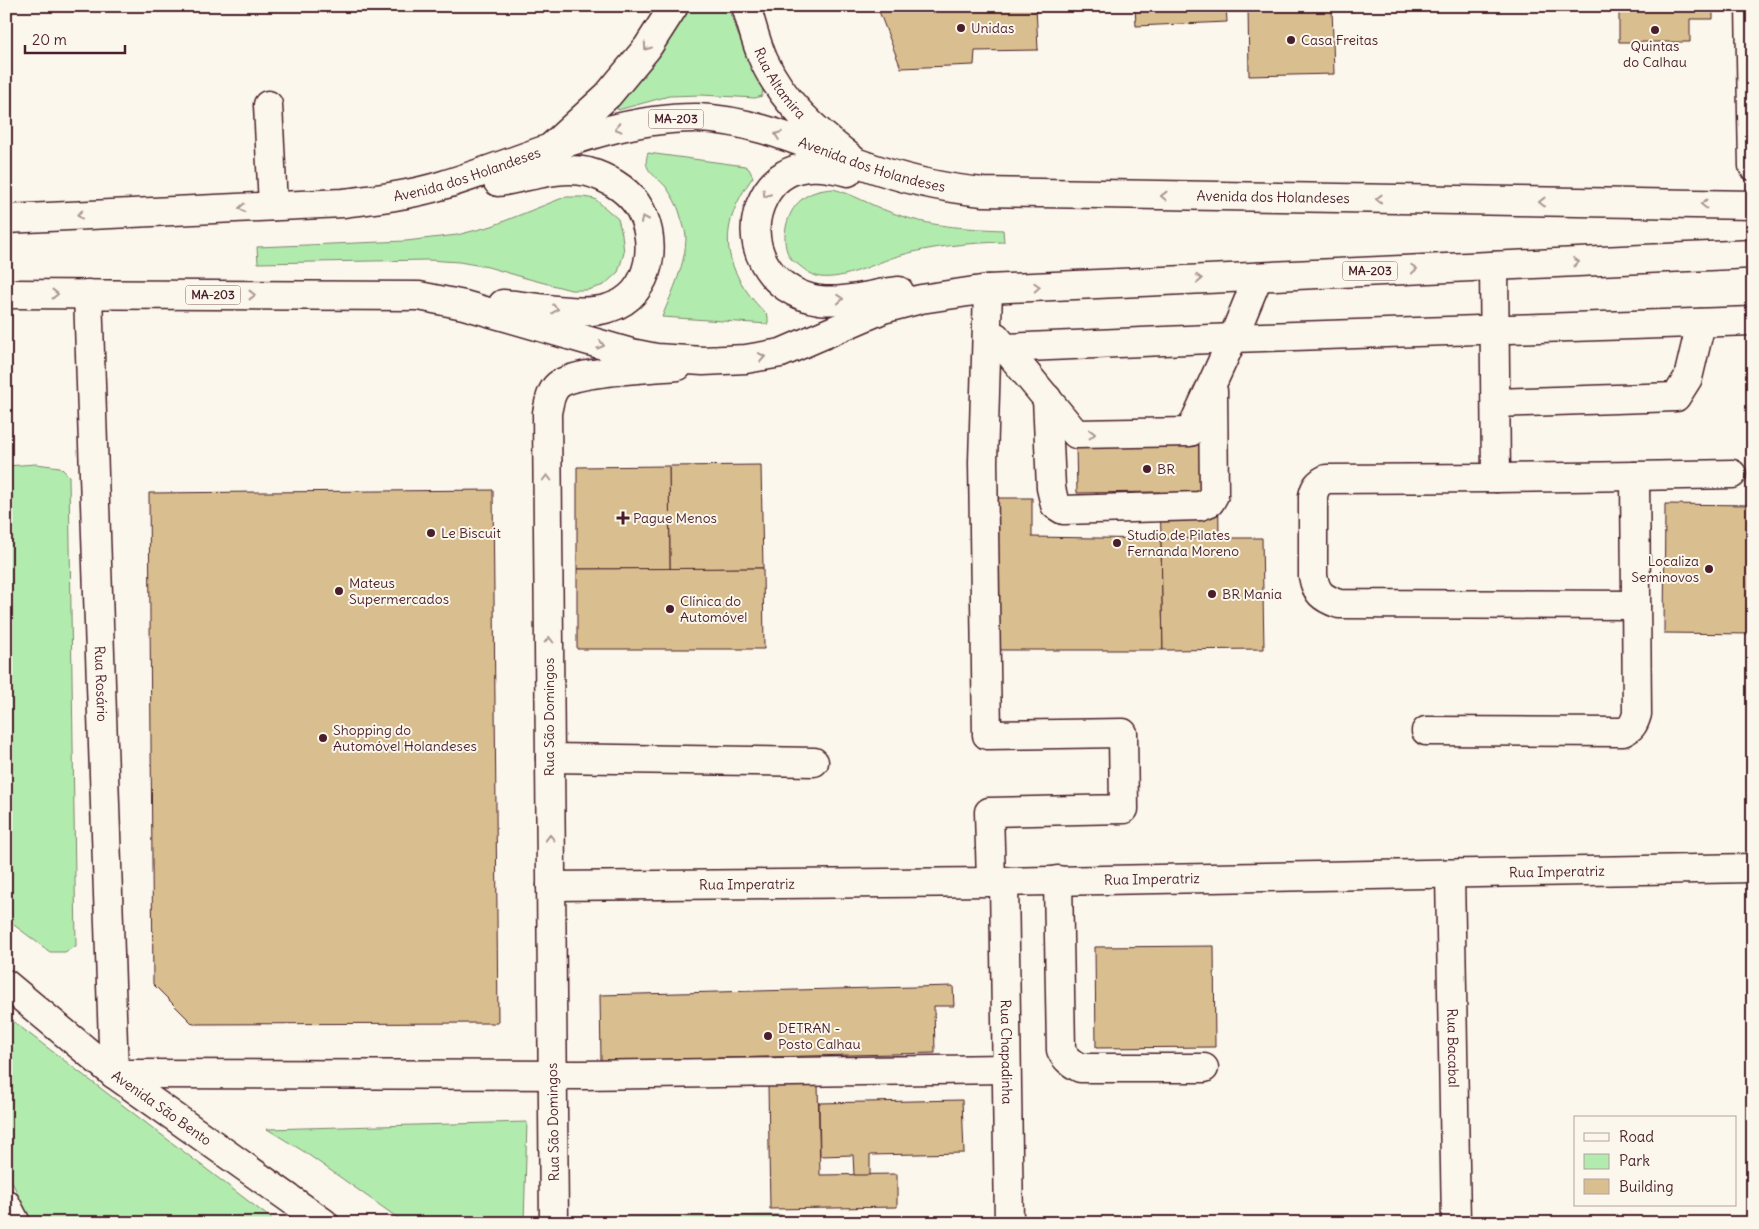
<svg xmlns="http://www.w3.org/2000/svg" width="1759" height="1229" font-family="Delius,sans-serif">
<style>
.green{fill:#b2ebae;stroke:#7e856c}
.building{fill:#d9bf8f;stroke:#4a1f2b}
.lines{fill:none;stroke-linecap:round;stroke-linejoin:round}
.minor-casing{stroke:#4a1f2b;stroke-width:31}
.major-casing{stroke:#4a1f2b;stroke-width:31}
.minor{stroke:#fbf7ec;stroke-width:28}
.major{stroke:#fbf7ec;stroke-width:28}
.oneway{stroke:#ab9695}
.poi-dot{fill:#4a1f2b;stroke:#fbf7ec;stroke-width:2}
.labels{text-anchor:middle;stroke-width:4;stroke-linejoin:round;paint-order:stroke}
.shield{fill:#fbf7ec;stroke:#7f6065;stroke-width:1}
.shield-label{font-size:12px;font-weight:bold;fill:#4a1f2b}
.poi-label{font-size:14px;fill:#4a1f2b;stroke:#fbf7ec;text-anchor:start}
.street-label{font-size:14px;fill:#4a1f2b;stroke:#fbf7ec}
</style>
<rect width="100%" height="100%" fill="#fbf7ec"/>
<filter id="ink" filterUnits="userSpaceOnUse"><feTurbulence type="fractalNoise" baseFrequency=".02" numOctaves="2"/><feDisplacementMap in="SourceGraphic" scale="10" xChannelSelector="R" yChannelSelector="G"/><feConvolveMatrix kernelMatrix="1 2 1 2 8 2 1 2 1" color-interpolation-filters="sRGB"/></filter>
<g filter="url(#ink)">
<g class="green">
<path d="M687,6H729L737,32L763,88L762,96L755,98L701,95L669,96L618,110L615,103L678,27Z"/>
<path d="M648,153L745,166L749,169L753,177C714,230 723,271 768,316V324L662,317C672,292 686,264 686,236C685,229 682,221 680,214C678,206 671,194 666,187C657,176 641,171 648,153Z"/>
<path d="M833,189C853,194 870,205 890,212C930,227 961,228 1003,230L1004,242C969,243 932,246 898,256C875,263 845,280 820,277C814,276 806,271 800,266C798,264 794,262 791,259C779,243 786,212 801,200C810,192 821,190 833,189Z"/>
<path d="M565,197H583L595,199L618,219L622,234L624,253L618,272L604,285L588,290H571L529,279L488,267L459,262L428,260L258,263L257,247L406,241L457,235L492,226Z"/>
<path d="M36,464L60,467L69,476L76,946L65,952H50L6,919V466Z"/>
<path d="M6,1016L277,1223H32L6,1170Z"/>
<path d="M527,1122L524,1223H405L303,1151L267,1129Z"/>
<path d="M781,1215V1223H579V1218Z"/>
</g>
<g class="building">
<path d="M877,6H1036L1038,50L975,51L974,65L901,68Z"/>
<path d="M1135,6H1226L1227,22L1136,26Z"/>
<path d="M1248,6H1332L1334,74L1249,76Z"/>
<path d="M1619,6H1713V19H1690V42H1619Z"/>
<path d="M1218,444L1219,538L1161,539L1160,492L1077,493L1076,446Z"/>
<path d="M761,465L763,568L670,569L669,466Z"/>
<path d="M669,466L670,569H577V467Z"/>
<path d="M493,490L498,1023L193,1024L153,984L149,493Z"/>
<path d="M993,498H1032V537L1161,539L1163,650H993Z"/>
<path d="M1665,504L1753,505V634L1664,633Z"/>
<path d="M1219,538H1262L1264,649L1163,650L1161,539Z"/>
<path d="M763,568L764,649H577V569Z"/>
<path d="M1214,946L1215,1047L1096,1048L1095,947Z"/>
<path d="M953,986L954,1006H934L935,1053L601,1061L600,995Z"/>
<path d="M818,1084L820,1175L897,1174V1207L770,1209L768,1085Z"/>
<path d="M962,1100L964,1153L870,1155V1175H854L853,1155L820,1156L819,1103Z"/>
</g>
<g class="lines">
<defs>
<g id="minor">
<path id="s1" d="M746,6C752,25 756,44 764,61C783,102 816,131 851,158"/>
<path d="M1750,6L1753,166"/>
<path d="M268,105L273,206"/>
<path d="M549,149L608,95L647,48L674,6"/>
<path d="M988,289L983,462L987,735L1123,733L1124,809L989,812L991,882"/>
<path id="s2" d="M88,294L114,1074"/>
<path d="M996,337L1076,434L1190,432L1233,338L1258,277"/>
<path d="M1005,348L1233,338L1753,321"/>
<path d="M1047,398L1051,488L1055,505L1063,510L1200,506L1210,502L1214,495L1213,391"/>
<path d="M1496,403L1676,397L1688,378L1701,323"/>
<path d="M1635,476L1732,474"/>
<path d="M1496,478L1326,479C1318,483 1315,487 1313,496V576C1316,593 1322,598 1339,604L1636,605"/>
<path d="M1426,731L1623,732C1632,728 1634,724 1637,714L1635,476L1496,478L1494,266"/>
<path d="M550,758L814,762"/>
<path id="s3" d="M1450,874L1456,1223"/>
<path d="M1058,880L1061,1050C1065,1059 1071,1063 1080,1068H1204"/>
<path id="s4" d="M1004,881L1009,1223"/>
<path id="s5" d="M551,886L991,882L1753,868"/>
<path id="s6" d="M6,984L114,1074L324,1223"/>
<path d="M114,1074L582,1075L1006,1069"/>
<path d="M6,1204L16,1223"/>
<path d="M554,1223L547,413C549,404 550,392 558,385C574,371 653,368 678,366"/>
</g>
<g id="major">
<path d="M848,172C833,168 817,165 802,168C785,171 772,182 764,197C740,242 770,293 819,300C846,303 873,294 899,291"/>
<path d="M498,182C527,178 558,165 588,172C606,177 625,188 636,203C660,237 653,295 609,308C581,317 533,306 503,304"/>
<path id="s7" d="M6,219L343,203C377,199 411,195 443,185C527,160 609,117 698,118C754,120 807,145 858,163C899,178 940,188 983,192L1753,205"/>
<path d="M6,294L419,296L464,305L631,353L656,358L703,361L746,359L781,353L883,309L921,299L988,289L1753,254"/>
</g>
</defs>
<use href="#minor" class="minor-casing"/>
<use href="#major" class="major-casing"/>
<use href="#minor" class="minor"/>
<use href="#major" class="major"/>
</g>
<defs><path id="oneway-chevron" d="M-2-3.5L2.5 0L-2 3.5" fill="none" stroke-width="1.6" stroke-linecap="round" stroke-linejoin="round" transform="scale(1.25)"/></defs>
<g class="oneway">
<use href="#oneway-chevron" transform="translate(647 47) rotate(125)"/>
<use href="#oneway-chevron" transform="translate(618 128) rotate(166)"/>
<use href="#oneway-chevron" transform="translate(778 135) rotate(-160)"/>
<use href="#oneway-chevron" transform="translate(766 194) rotate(122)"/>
<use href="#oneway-chevron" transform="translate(1164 196) rotate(-179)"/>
<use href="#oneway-chevron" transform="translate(1379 199) rotate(-179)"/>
<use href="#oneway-chevron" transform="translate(1542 202) rotate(-179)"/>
<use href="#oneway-chevron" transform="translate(1704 204) rotate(-179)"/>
<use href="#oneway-chevron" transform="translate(242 208) rotate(177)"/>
<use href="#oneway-chevron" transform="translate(80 215) rotate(177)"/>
<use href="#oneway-chevron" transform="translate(644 219) rotate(-114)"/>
<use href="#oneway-chevron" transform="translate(1576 262) rotate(-3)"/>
<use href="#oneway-chevron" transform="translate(1414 269) rotate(-3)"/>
<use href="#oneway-chevron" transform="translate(1199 279) rotate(-2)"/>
<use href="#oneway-chevron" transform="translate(1037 287) rotate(-3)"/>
<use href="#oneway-chevron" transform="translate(55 294)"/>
<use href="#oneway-chevron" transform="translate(252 295)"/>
<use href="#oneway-chevron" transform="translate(840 299) rotate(-4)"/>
<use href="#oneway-chevron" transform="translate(555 309) rotate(5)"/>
<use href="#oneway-chevron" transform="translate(601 345) rotate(16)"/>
<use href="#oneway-chevron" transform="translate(762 357) rotate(-9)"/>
<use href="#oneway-chevron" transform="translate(1092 434) rotate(-1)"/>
<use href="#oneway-chevron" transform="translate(547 478) rotate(-90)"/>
<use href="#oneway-chevron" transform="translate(549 640) rotate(-90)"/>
<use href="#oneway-chevron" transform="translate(550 838) rotate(-91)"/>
</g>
</g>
<g class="poi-dot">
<circle cx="961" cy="28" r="5"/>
<circle cx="1655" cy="30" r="5"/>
<circle cx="1291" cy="40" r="5"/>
<circle cx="1147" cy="469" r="5"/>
<path d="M620.5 510.5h5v5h5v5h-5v5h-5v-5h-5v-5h5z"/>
<circle cx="431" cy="533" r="5"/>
<circle cx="1117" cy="543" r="5"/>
<circle cx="1709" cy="569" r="5"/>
<circle cx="339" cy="591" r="5"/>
<circle cx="1212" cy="594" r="5"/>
<circle cx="670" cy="609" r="5"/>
<circle cx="323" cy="738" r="5"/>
<circle cx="768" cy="1036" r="5"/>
</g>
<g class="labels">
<g class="shield">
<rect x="648.5" y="109.5" width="55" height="19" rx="4"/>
<rect x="1342.5" y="261.5" width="55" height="19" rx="4"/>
<rect x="185.5" y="285.5" width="55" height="19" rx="4"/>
</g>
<g class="shield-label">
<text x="676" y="123">MA-203</text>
<text x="1370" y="275">MA-203</text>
<text x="213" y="299">MA-203</text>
</g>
<g class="poi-label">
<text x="971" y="33">Unidas</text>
<text x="1301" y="45">Casa Freitas</text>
<text x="1655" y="51" text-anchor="middle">Quintas<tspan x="1655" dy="16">do Calhau</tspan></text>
<text x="1157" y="474">BR</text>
<text x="633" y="523">Pague Menos</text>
<text x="441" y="538">Le Biscuit</text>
<text x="1127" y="540">Studio de Pilates<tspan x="1127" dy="16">Fernanda Moreno</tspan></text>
<text x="1699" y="566" text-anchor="end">Localiza<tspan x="1699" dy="16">Seminovos</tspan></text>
<text x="349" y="588">Mateus<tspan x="349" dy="16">Supermercados</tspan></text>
<text x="1222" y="599">BR Mania</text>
<text x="680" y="606">Clínica do<tspan x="680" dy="16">Automóvel</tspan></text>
<text x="333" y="735">Shopping do<tspan x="333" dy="16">Automóvel Holandeses</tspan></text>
<text x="778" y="1033">DETRAN -<tspan x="778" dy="16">Posto Calhau</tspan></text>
</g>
<g class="street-label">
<text dy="5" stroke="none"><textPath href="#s1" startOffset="85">Rua Altamira</textPath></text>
<text dy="5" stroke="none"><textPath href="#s7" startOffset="885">Avenida dos Holandeses</textPath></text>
<text dy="5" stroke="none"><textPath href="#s7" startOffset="465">Avenida dos Holandeses</textPath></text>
<text dy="5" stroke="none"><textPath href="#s7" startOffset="1290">Avenida dos Holandeses</textPath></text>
<text dy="5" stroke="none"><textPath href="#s2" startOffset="390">Rua Rosário</textPath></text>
<text transform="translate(549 717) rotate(-90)" y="5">Rua São Domingos</text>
<text dy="5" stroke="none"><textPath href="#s5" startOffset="1006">Rua Imperatriz</textPath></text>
<text dy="5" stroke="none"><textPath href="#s5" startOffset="601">Rua Imperatriz</textPath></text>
<text dy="5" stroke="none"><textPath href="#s5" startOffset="196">Rua Imperatriz</textPath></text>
<text dy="5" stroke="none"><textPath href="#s3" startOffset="174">Rua Bacabal</textPath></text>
<text dy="5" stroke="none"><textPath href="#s4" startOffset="171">Rua Chapadinha</textPath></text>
<text dy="5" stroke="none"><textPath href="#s6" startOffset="199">Avenida São Bento</textPath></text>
<text transform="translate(553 1122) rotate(-91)" y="5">Rua São Domingos</text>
</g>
</g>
<rect width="1759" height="1229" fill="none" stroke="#fbf7ec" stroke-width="25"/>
<rect x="12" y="12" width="1734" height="1204" fill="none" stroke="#4a1f2b" stroke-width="2" filter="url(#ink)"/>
<rect x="1574" y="1116" width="162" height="90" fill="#fbf7ec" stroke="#b4a19f"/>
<rect x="1584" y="1133" width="25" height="8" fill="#fbf7ec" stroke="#b4a19f"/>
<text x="1619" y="1142" font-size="15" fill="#4a1f2b">Road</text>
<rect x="1584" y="1154" width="25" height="15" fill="#b2ebae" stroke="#b4a19f"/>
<text x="1619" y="1166" font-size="15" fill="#4a1f2b">Park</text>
<rect x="1584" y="1179" width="25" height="15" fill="#d9bf8f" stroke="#b4a19f"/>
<text x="1619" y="1192" font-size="15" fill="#4a1f2b">Building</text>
<path d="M25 45v8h100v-8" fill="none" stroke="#4a1f2b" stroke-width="2.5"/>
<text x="32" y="45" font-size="15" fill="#4a1f2b" stroke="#fbf7ec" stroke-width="4" paint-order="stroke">20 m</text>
</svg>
